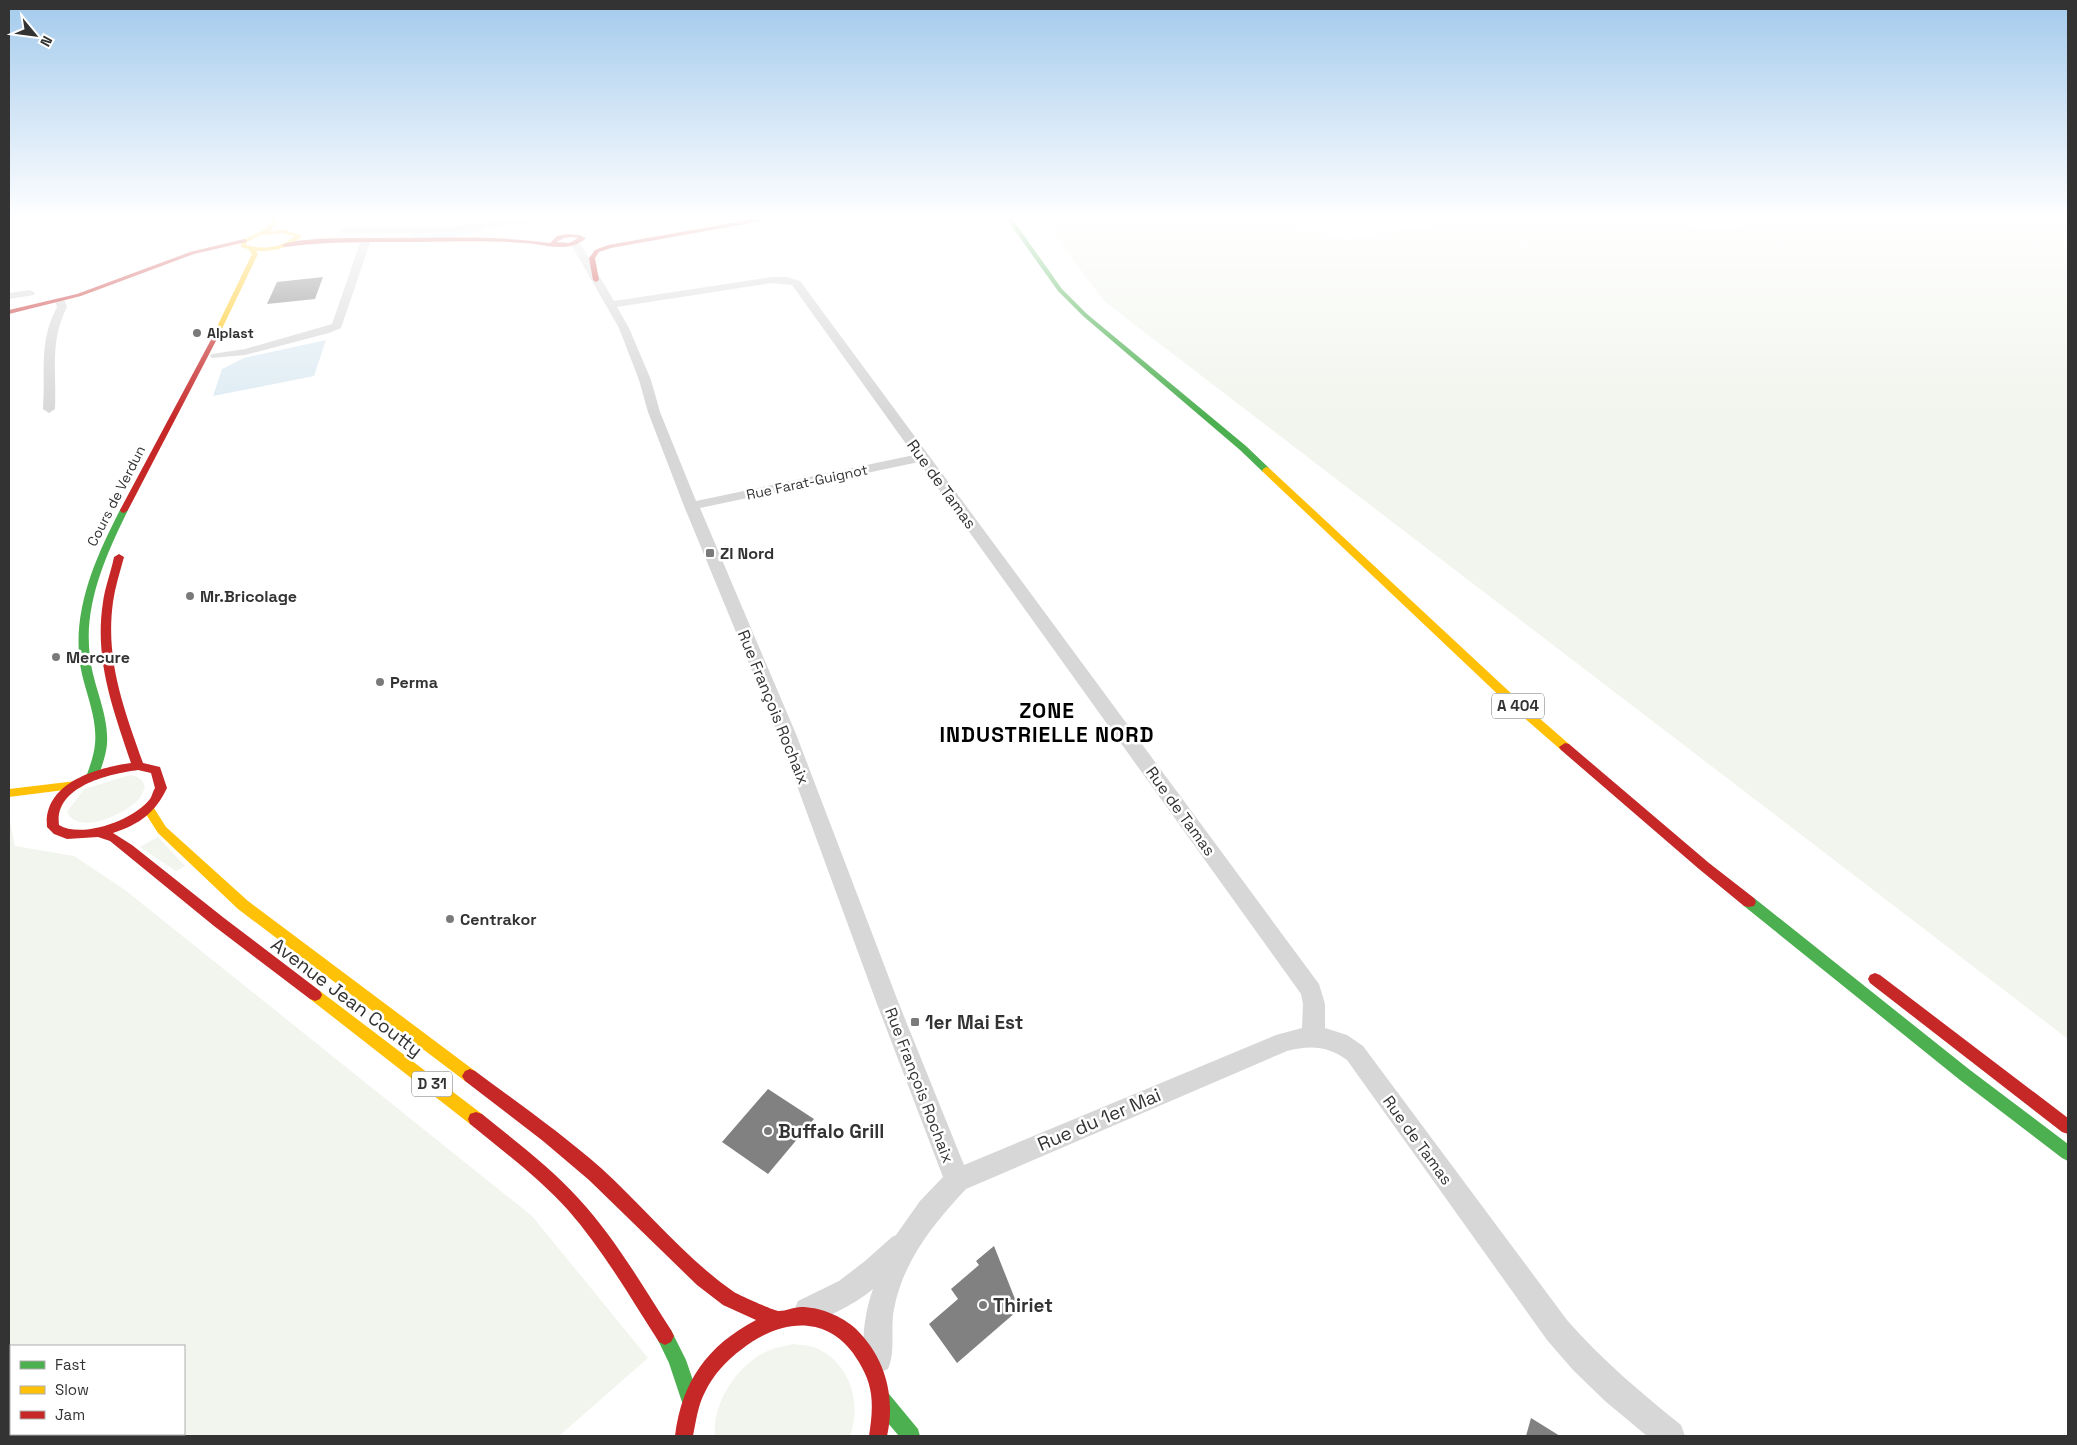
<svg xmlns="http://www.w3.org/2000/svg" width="2077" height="1445" font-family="'Space Grotesk',sans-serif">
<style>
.green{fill:#f1f5ed;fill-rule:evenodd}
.water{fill:#ddebf3}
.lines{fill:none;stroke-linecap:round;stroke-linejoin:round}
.river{fill:#ddebf3;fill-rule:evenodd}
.building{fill:#818181}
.street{fill:#d7d7d7;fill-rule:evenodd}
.fast{fill:#4caf50;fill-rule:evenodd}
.slow{fill:#ffc107;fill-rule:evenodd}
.jam{fill:#c62828;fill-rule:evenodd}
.poi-dot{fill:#7a7a7a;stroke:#fff;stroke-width:2}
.labels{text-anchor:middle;stroke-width:5;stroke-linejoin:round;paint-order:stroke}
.far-poi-label{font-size:14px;font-weight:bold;fill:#333;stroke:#fff;text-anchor:start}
.far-street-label{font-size:14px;fill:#333;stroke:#fff}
.shield{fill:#fff;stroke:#707070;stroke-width:1}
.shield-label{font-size:15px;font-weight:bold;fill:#333}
.street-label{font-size:16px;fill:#333;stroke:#fff}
.poi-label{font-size:16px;font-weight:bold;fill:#333;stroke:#fff;text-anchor:start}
.near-street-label{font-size:19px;fill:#333;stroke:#fff}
.near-poi-label{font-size:19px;font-weight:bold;fill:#333;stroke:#fff;text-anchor:start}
.district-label{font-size:21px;font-weight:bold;letter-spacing:1px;fill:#000;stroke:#fff}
</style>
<rect width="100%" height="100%" fill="#fff"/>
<g class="green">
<path d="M1040,217H1421L1352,227L1325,228L1297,227L1347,239L1436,224L1518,217H1652L1682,224L1718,227L1739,225L1749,220L1748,217H2068V1039L1105,302Z"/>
<path d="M130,775C138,777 142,778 145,787C143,792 141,797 137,801C124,814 78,836 67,812L84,789Z"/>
<path d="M9,817L15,846L74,856L125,890L532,1216L648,1358L559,1436H9ZM184,1346V1434H11V1346Z"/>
<path d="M158,837L185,866L176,871L140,847Z"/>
<path d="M793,1344C800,1345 809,1345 816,1348C850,1362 862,1404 850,1436H715C712,1402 739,1362 770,1350C777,1347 786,1346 793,1344Z"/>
</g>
<path class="water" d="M326,340L314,376L213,396L222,369L244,358Z"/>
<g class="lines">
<path class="river" d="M479,224L486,228L484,231C462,236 433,242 411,236L409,233L411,230L447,229Z"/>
</g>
<g class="building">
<path d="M323,277L315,299L267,304L277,282Z"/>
<path d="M768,1089L814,1119L768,1174L722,1142Z"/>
<path d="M994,1246L1017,1304L1015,1305L1016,1312L957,1363L929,1324L958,1299L951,1289L979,1265L976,1261Z"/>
<path d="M1531,1418L1560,1436H1526Z"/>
</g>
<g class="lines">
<g class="street">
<path d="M559,217L561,219L557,222L515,224L447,233H344L340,230L344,227H447L515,218Z"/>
<path d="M366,237L371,240L341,328L329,333L245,355L212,358L210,356L212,354L245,349L332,324L361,240Z"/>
<path d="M574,241L582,246L614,301L772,277H787L800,281L1319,984L1325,1004V1028L1347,1035L1363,1046L1567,1320C1602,1360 1640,1392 1681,1425L1685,1436H1647L1605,1401L1573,1370L1547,1340L1347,1060C1328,1046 1310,1045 1287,1051L966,1189C934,1223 903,1261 894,1309C890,1329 896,1350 888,1369L878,1373L868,1369C859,1347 865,1311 873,1289C854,1305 831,1315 808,1325L798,1321L794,1311L798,1301L839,1281L865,1261L892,1237L896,1235L920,1201L943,1177L877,1004L778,734L684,506L648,412L639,380L619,328L573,248L569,244ZM772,283L792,285L914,455L696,501L660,412L651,380L629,328L617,307ZM919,462L1301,994L1303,1004L1302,1028L1276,1035L964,1165L899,1004L796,734L700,508Z"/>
<path d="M30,290L35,293L34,295L9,299V293Z"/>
<path d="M60,298L64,299L67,307C49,343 57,371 55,409L49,413L43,409C46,371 38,343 57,307L55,301Z"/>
</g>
<g class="fast">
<path d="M1005,217H1011L1062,289L1087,314L1246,446L1269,468V472H1263L1240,450L1083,316L1058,291Z"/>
<path d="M124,507L128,510C106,555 83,605 90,657C93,686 109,714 107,744C106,755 102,766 98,777L96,780H88L86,777C90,766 94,755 95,744C98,713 81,685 79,655C75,603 97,555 120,510Z"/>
<path d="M1749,897L1754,898L1970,1070L2068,1144V1161L2062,1158L1960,1080L1744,906L1742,902L1744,898Z"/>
<path d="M665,1327L671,1330L686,1360L700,1401L698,1408L691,1410L684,1408L669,1363L656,1336L659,1330Z"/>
<path d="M882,1392L889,1394L918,1429L920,1436H899L875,1408L873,1401L875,1394Z"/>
</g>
<g class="slow">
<path d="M274,217H280L270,231L286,230L302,236C290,248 273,252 256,251L258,254L218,337L213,338L212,337L252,254L248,249L241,247V241L266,229ZM282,233L295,236C281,248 264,250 246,245L247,242L261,235Z"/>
<path d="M1266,467L1269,468L1514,696L1569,744L1571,747L1569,750H1561L1506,702L1263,472L1262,470Z"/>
<path d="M76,781L80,782L82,785L80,788L9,797V789Z"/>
<path d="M148,804L152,805L166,827L248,901L475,1071L478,1076L475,1081L470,1083L465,1081L238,909L158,833L142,808L144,805Z"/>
<path d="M315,989L320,991L482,1114L484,1119L482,1124L476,1126L470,1124L310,999L308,995L310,991Z"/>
</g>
<g class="jam">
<path d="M760,218L762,221L611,248L599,252L595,258L599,280L596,282L593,280L589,258L595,250L608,245Z"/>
<path d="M567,234L579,235L586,238C569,254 545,244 524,243C488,240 451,242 414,242C371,242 328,241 285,247L282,245C296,237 358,238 377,238C435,238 492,235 550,243L557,236ZM571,237L578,238L569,243L556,242L564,238Z"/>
<path d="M244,239L247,241L246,242L194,254L81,296L9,314V310L77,294L190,252Z"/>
<path d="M213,336L218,337L128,510L124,513L121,512L120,510Z"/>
<path d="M119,554L124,557C120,572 115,587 113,602C105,660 124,709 143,763L160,767L167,788C155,813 140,824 113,833L132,845L224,918L320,991L322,995L320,999L315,1001L310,999L214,926L110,841L98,837L67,839L54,834L47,827C43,783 96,768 131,763C113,709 94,660 103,602C105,587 111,572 114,557ZM138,770L151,773L155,788C153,791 152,796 150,799C134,820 82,839 59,825C54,786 109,774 138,770Z"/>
<path d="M1565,743L1569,744L1709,863L1754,898L1756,902L1754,906L1749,907L1744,906L1699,869L1561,750L1559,747Z"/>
<path d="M1875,973L1880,975L2068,1118V1134L2062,1132L1870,983L1868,979L1870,975Z"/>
<path d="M470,1069L475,1071C518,1103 561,1133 601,1168C644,1207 686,1259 734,1292C739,1295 774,1311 779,1311C786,1311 794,1307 801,1307C820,1307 842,1316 856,1329C885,1357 896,1397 887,1436H869C871,1422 873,1409 871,1394C869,1379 862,1366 853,1353C823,1313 778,1321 742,1349C727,1360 713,1375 705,1392C698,1405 696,1421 693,1436H675C682,1381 707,1346 756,1320L723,1305L697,1285L589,1180L543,1141L465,1081L462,1076L465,1071Z"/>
<path d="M476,1112L482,1114C515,1141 550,1167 579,1199C615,1238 642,1285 671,1330L674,1336L671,1342L665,1345L659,1342C630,1297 603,1250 568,1210C539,1178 504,1152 470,1124L468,1119L470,1114Z"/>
</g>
</g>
<linearGradient id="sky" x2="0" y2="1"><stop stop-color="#a3caec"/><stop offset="0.52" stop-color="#fff"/><stop offset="1" stop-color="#fff" stop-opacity="0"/></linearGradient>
<rect width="2077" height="419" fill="url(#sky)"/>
<g class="poi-dot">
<circle cx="197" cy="333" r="5"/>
<rect x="705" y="548" width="10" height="10" rx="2.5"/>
<circle cx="190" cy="596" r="5"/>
<circle cx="56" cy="657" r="5"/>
<circle cx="380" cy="682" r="5"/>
<circle cx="450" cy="919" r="5"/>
<rect x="910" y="1017" width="10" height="10" rx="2.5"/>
<circle cx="768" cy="1131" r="5"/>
<circle cx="983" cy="1305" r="5"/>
</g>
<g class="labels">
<g class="far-poi-label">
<text x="207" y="338">Alplast</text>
</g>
<g class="far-street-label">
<text transform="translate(807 482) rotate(-12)" y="5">Rue Farat-Guignot</text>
<text transform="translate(116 496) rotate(-63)" y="5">Cours de Verdun</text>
</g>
<g class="shield">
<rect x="1492" y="693.5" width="52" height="25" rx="4"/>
<rect x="412" y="1071.5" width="40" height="25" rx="4"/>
</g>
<g class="shield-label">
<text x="1518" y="711">A 404</text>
<text x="432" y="1089">D 31</text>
</g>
<g class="street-label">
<text transform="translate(942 484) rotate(54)" y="6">Rue de Tamas</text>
<text transform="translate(774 707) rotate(68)" y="6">Rue François Rochaix</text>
<text transform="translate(1181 811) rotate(54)" y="6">Rue de Tamas</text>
<text transform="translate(920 1085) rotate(69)" y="6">Rue François Rochaix</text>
<text transform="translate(1418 1140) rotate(54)" y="6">Rue de Tamas</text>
</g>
<g class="poi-label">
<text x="720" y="559">ZI Nord</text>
<text x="200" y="602">Mr.Bricolage</text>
<text x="66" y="663">Mercure</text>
<text x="390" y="688">Perma</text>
<text x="460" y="925">Centrakor</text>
</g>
<g class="near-street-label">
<text transform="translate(347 997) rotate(37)" y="7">Avenue Jean Coutty</text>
<text transform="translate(1099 1119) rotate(-23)" y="7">Rue du 1er Mai</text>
</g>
<g class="near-poi-label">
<text x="925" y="1029">1er Mai Est</text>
<text x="778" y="1138">Buffalo Grill</text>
<text x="993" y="1312">Thiriet</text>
</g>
<g class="district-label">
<text x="1047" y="718">ZONE<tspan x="1047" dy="24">INDUSTRIELLE NORD</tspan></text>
</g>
</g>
<rect width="2077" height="1445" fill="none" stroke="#333333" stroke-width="20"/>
<rect x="10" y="1345" width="175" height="90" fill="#ffffff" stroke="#adadad"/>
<rect x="20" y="1361" width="25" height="8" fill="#4caf50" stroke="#adadad"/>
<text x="55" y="1370" font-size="15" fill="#333333">Fast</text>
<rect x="20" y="1386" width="25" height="8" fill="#ffc107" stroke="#adadad"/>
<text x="55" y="1395" font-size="15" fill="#333333">Slow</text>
<rect x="20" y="1411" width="25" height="8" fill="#c62828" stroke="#adadad"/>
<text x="55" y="1420" font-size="15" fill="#333333">Jam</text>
<g transform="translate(35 35) rotate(119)" stroke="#ffffff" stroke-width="4" paint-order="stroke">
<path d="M0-4L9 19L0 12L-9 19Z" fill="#333333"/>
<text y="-8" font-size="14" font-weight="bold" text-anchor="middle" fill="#333333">N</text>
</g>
</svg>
